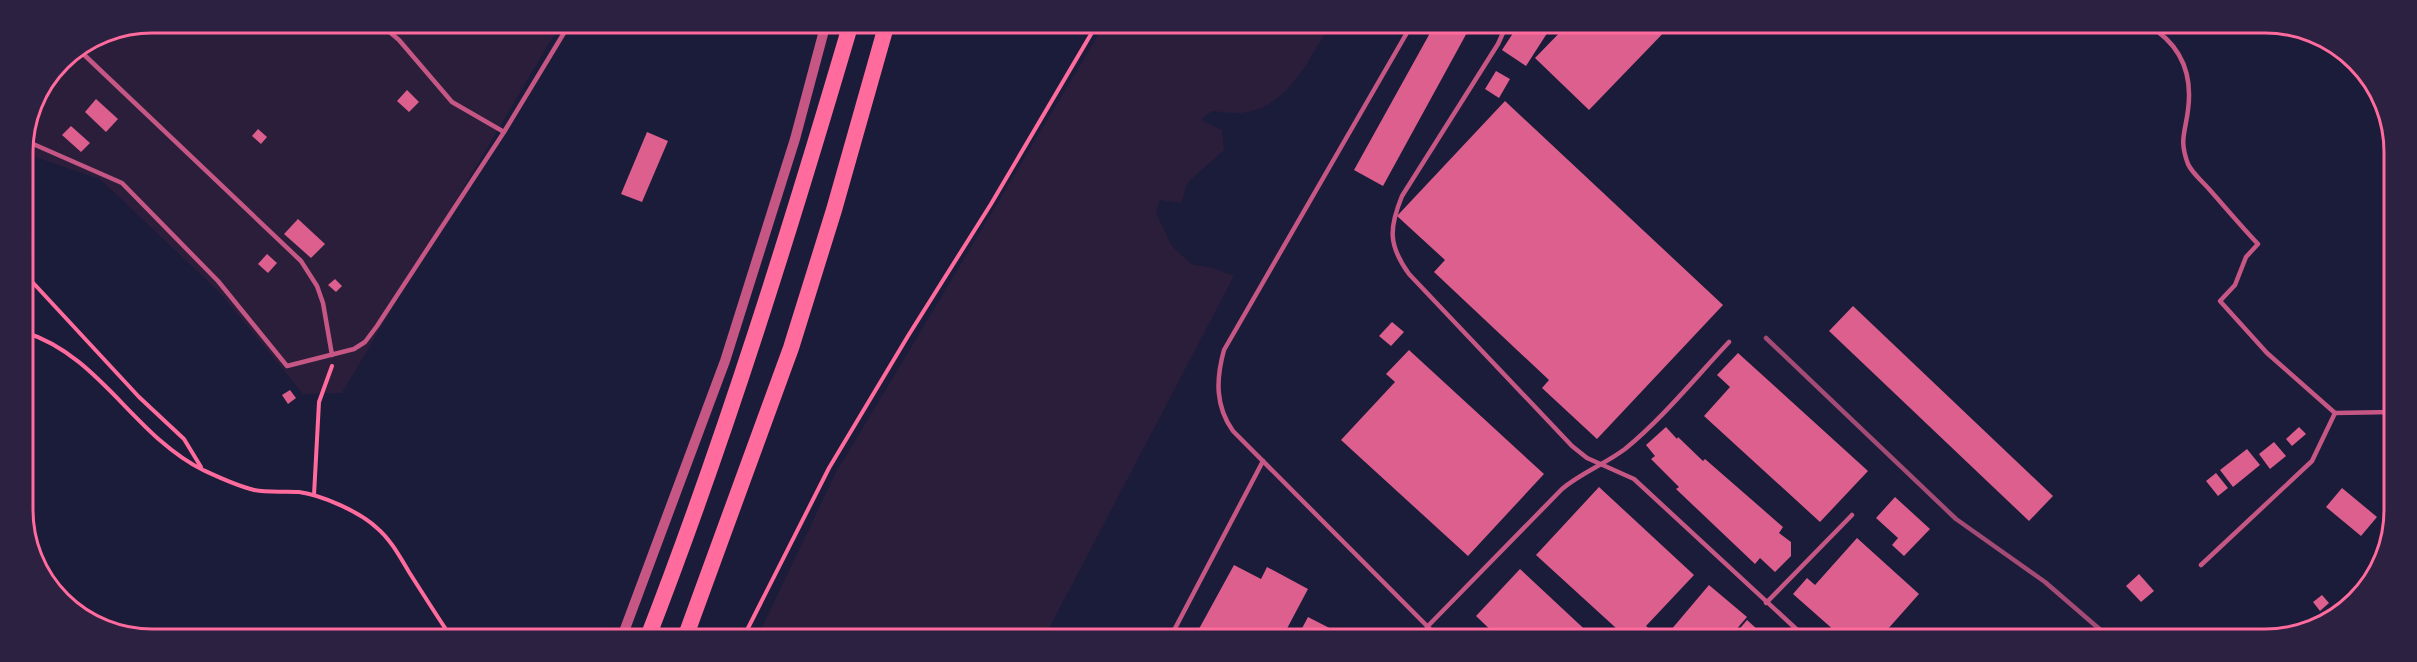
<svg xmlns="http://www.w3.org/2000/svg" width="2417" height="662" font-family="Rubik,sans-serif">
<style>
.green{fill:#2a1e3b}
.building{fill:#dd5f8e}
.lines{fill:none;stroke-linecap:round;stroke-linejoin:round}
.path{stroke:#ff6b9d;stroke-width:4}
.service{stroke:#c65784;stroke-width:4.5}
.tertiary{stroke:#c65784;stroke-width:10}
.trunk{stroke:#ff6b9d;stroke-width:16}
.rail{stroke:#a44b75;stroke-width:4.5}
.rim{fill:none;stroke:#ff6b9d;stroke-width:3}
</style>
<rect width="100%" height="100%" fill="#1b1b3a"/>
<g class="green">
<path d="M152,23H561L342,393L303,394L220,293L100,179L23,153C22,104 58,52 102,33C117,26 137,26 152,23Z"/>
<path d="M1105,24H1330C1309,59 1287,110 1240,113C1231,113 1221,112 1212,111L1201,120L1222,130L1224,150L1188,182L1181,203L1160,200L1156,213L1172,246L1191,264L1213,268L1234,276L1044,638H757L835,474Z"/>
</g>
<g class="building">
<path d="M1435,24H1459L1469,29L1383,186L1354,170Z"/>
<path d="M1519,24H1553L1526,66L1502,50Z"/>
<path d="M1568,24H1672L1589,110L1535,58Z"/>
<path d="M1496,71L1510,79L1499,98L1485,89Z"/>
<path d="M407,90L419,102L409,112L397,101Z"/>
<path d="M96,99L118,119L106,132L85,112Z"/>
<path d="M1505,101L1723,305L1597,439L1542,388L1549,380L1434,272L1445,260L1397,216Z"/>
<path d="M71,126L90,143L81,152L62,135Z"/>
<path d="M258,129L267,137L261,144L252,136Z"/>
<path d="M647,132L668,141L642,202L621,194Z"/>
<path d="M298,219L325,244L311,258L284,234Z"/>
<path d="M267,254L277,263L268,273L258,264Z"/>
<path d="M335,279L342,286L336,292L328,285Z"/>
<path d="M1853,306L2053,496L2029,521L1829,331Z"/>
<path d="M1392,322L1404,332L1391,346L1379,336Z"/>
<path d="M1409,350L1544,474L1468,556L1341,440L1395,382L1386,374Z"/>
<path d="M1738,353L1868,471L1820,522L1704,416L1730,387L1717,375Z"/>
<path d="M290,390L296,398L288,404L282,395Z"/>
<path d="M1666,427L1677,439L1678,437L1703,461L1705,459L1783,527L1779,533L1791,542V556L1775,572L1760,558L1755,564L1676,489L1679,487L1651,459L1655,456L1646,445Z"/>
<path d="M2299,427L2306,434L2292,446L2286,439Z"/>
<path d="M2274,442L2286,456L2270,469L2259,454Z"/>
<path d="M2247,449L2260,465L2233,487L2220,470Z"/>
<path d="M2216,473L2228,488L2218,496L2206,481Z"/>
<path d="M1599,487L1694,575L1646,626L1660,639H1628L1536,555Z"/>
<path d="M2342,488L2377,517L2361,536L2326,507Z"/>
<path d="M1895,497L1930,529L1904,556L1892,545L1898,538L1876,518Z"/>
<path d="M1857,538L1919,594L1879,639H1844L1793,594L1807,578L1815,585Z"/>
<path d="M1234,565L1261,579L1267,567L1308,589L1282,638H1194Z"/>
<path d="M1520,569L1595,639L1499,638L1476,616Z"/>
<path d="M2139,574L2154,591L2141,602L2126,586Z"/>
<path d="M1709,585L1747,617L1728,639H1667L1665,637Z"/>
<path d="M2322,595L2329,603L2320,611L2313,602Z"/>
<path d="M1308,617L1349,638H1305L1299,634Z"/>
<path d="M1747,620L1768,639H1731Z"/>
</g>
<g class="lines">
<g class="path">
<path d="M24,273L139,397L184,439L201,467"/>
<path d="M24,332C100,355 134,436 203,470C218,477 237,486 254,490C268,493 284,491 299,492C322,495 360,512 377,528C391,540 400,557 409,572C423,594 437,616 451,637"/>
<path d="M314,495L319,402L332,366"/>
<path d="M743,638L829,468L908,336L991,204L1097,24"/>
</g>
<g class="service">
<path d="M379,23L399,40L452,102L504,132"/>
<path d="M1412,24L1224,350C1216,379 1215,406 1233,431L1439,638"/>
<path d="M1507,24L1498,44L1402,196C1389,228 1388,245 1409,274L1572,446L1587,458L1634,479L1807,639"/>
<path d="M2148,25C2180,44 2193,73 2188,110C2185,134 2179,140 2188,164C2192,173 2202,181 2209,189C2225,207 2241,226 2258,244L2246,257L2235,285L2220,301L2267,353L2335,413L2392,412"/>
<path d="M78,49L301,261L317,286L323,303L332,355"/>
<path d="M24,140L122,183L218,281L287,366L354,349L365,342L377,326L504,132L570,23"/>
<path d="M2201,565L2312,461L2335,413"/>
<path d="M1766,603L1852,515"/>
<path d="M1427,627L1562,489C1581,473 1605,464 1625,449C1663,418 1695,378 1729,342"/>
<path d="M1170,638L1263,461"/>
</g>
<path class="tertiary" d="M622,637L725,361L795,139L826,23"/>
<g class="trunk">
<path d="M648,637C726,436 790,230 851,23"/>
<path d="M685,638L791,348L834,210L887,23"/>
</g>
<path class="rail" d="M1766,338L1956,519L2045,582L2111,639"/>
</g>
<path d="M0 0H2417V662H0ZM152 33H2265A119 119 0 0 1 2384 152V510A119 119 0 0 1 2265 629H152A119 119 0 0 1 33 510V152A119 119 0 0 1 152 33Z" fill="#2d2142" fill-rule="evenodd"/>
<path class="rim" d="M152 33H2265A119 119 0 0 1 2384 152V510A119 119 0 0 1 2265 629H152A119 119 0 0 1 33 510V152A119 119 0 0 1 152 33Z"/>
</svg>
